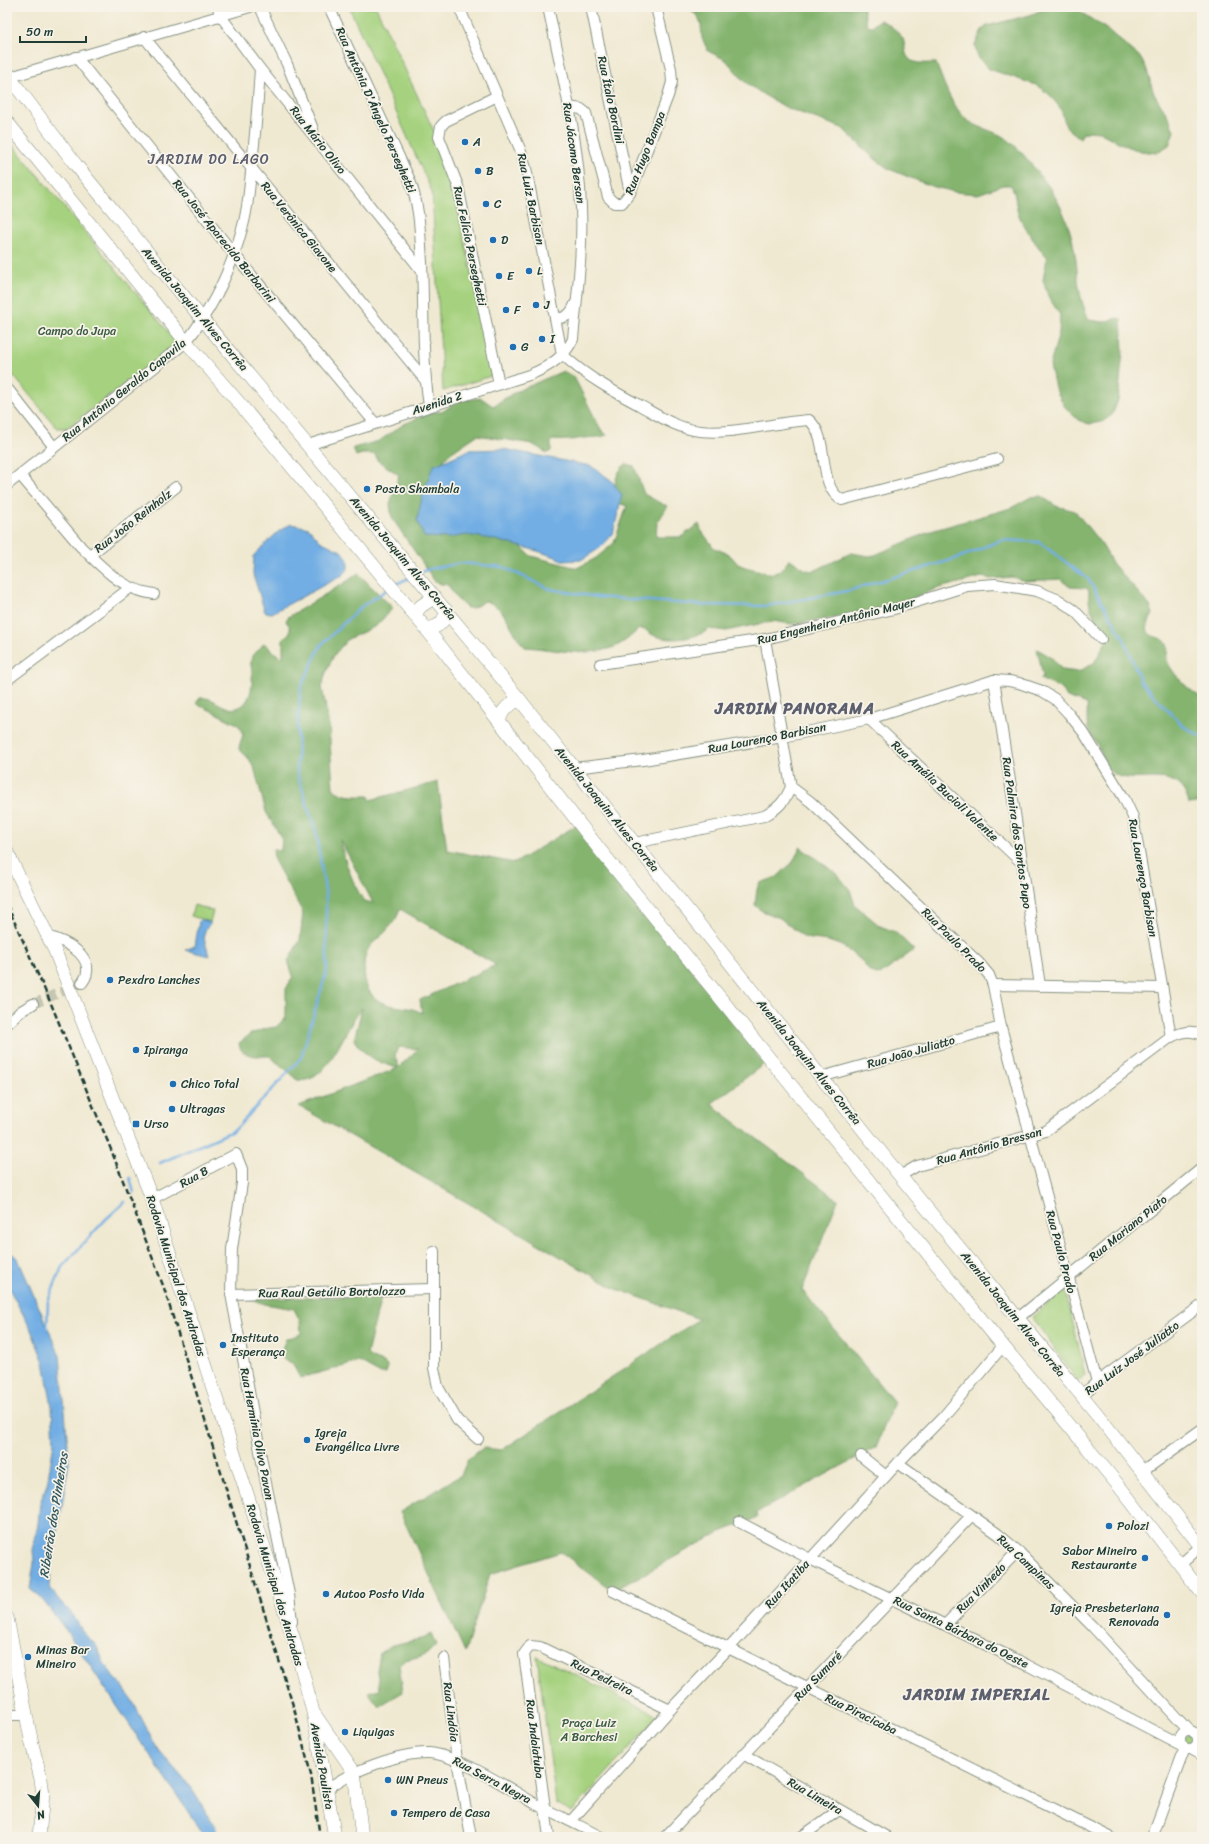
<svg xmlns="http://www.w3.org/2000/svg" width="1209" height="1844" font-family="Sriracha,sans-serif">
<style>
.green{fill:#a6d27f;stroke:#62885a}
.forest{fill:#84b46e;stroke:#527851;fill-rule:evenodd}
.water{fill:#72aee4;stroke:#48768c}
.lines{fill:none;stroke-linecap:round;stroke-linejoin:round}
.stream{stroke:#72aee4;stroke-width:2.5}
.minor-tunnel{stroke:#c6c7b2;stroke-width:10;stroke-dasharray:10 5;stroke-linecap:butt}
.minor-casing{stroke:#889383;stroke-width:12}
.major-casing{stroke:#889383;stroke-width:14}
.minor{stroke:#fff;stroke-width:10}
.major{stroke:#fff;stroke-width:13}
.rail{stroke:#1f3d34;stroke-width:2.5;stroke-dasharray:6 3;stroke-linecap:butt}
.poi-dot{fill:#1f6fb2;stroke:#f7f3e8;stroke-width:1.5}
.labels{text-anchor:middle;stroke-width:3.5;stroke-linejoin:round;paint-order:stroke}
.street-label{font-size:12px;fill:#1f3d34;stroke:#f7f3e8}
.poi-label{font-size:12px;fill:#1f3d34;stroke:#f7f3e8;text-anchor:start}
.park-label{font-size:12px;fill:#3a5b43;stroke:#f7f3e8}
.water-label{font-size:13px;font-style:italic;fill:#345960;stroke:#f7f3e8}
.quarter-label{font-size:14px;letter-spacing:1px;fill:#5c5f6d;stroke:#f7f3e8}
.district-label{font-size:16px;font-weight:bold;letter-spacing:1px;fill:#5c5f6d;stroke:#f7f3e8}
</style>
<rect width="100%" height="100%" fill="#f7f3e8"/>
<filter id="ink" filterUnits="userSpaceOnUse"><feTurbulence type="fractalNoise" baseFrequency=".025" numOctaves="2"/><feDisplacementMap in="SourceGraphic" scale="8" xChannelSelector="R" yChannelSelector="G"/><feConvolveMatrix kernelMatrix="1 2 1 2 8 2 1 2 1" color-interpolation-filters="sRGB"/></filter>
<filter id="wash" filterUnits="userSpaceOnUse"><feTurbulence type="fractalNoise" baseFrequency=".012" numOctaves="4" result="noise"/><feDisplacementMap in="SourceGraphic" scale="16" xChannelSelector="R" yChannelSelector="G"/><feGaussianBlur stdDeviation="0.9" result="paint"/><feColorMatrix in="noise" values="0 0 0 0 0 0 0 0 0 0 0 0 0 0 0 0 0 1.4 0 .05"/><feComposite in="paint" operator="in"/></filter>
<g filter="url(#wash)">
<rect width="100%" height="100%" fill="#f0e9d2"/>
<g class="green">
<path d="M349,7H376L446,157L492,364L491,376L443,391L432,192Z"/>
<path d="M7,138L175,340L172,349L67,428H57L7,368Z"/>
<path d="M194,905L213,911L210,922L191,916Z"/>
<path d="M1065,1289L1085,1374L1078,1382L1032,1317Z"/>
<path d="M537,1656L658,1716L572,1812L556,1803Z"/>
<circle cx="1189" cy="1740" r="5.5"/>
</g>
<g class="forest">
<path d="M685,7H863L867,25L872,26L880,20C887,22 897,31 902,37C907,45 902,57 914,62C921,64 929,63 936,63C944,83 950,104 966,119C974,127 996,131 1007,139C1020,148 1039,174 1049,187C1064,209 1073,234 1076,261C1079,285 1078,295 1089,320L1103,322L1117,318L1121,319L1123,351L1118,400L1112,415L1102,422L1089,424L1078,420L1065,407L1055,388L1050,365L1059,332L1060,315L1048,296L1043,280L1047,258C1037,245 1024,229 1018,213C1015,203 1016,194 1011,185H1003L978,194L955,192L931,186L889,169L875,159L842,128L787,108L764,95L745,82L726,60L708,51L702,38L701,24L698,16Z"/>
<path d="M1048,7H1073L1105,28L1139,56L1146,67L1154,94L1169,118L1174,131L1169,145L1156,153L1141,151L1128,147L1099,132L1090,131L1083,133L1080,138L1066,127L1061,109L1049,94L1036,85L989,69L980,60L977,54L975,45L982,30L987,26L1030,15Z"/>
<path d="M563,371L574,377L598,424L602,431L607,435C599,438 593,437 584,438C573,440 563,441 551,440V451L547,453L532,444L477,435L449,454L437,468L531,556L577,568L596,558L614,543L627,506L613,501C615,487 614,473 626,464L634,466L644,494L662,504L668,506L657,523L656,537H681L699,524L701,530L714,548L729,554L738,564L745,567L772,574L780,571L790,559L806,570L814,571L851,553L869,556L875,555L931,531L1011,508L1031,497L1041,496L1056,506L1075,511L1102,545L1113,564L1150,606L1153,614C1136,643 1163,632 1167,645C1169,650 1165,656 1168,663C1175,677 1189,690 1202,698V802L1189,804C1178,758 1131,792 1109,770C1104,765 1102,754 1099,747C1096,742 1090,735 1088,729C1086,721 1088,712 1087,704L1067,697L1062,689L1040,679L1043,676L1037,649L1051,657L1062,670L1078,672L1094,663L1108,638C1098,623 1087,610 1089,591L1086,588L1070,587L1060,579L1025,581L1012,577L991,579L982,577L935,589L897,605L863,614L791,624L773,621L726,631L709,629C695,640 659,644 646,630L639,629C631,636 622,645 611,648C583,657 554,649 525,647C510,632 508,607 485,601L473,608H467L457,599L448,585L436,583L392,518L390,504L399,475L377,460L375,454H362L356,456L353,448L379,441L404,424L433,412H442L458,401L481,398L493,406L515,392Z"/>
<path d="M358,573L393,608L376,626L348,639L334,655L325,675L322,687L329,726L333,788C342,798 357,796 369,796L370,800L438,782L447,850L515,863L580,823L764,1064L711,1104L838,1200L802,1290L894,1402L876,1447L756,1513L757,1518L720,1532L613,1591L561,1552L490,1574L465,1652L400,1512L461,1475L468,1459L483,1448L502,1450L699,1319L614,1288L475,1207L299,1106L398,1068C379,1063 365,1057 354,1040L362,1008C346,1025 331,1076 306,1080C303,1081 299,1080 297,1080C289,1070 278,1065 270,1056C259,1056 240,1058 239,1043L251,1034L264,1029L276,1027L286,1018V989L293,976L288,961L300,940L303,913L274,860L273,849L278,851L281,850L282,839L266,812L254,767L249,759L239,749C240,737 248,735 237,724L196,703L200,698C213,695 224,712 237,708C251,704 253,685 252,673C252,669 250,664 251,660C252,655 261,648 264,643L280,657L283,656V639L290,632V627L286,621L288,617L349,580ZM340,839L373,903C370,902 366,902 364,900C355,891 341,851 340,839ZM400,909L496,965L420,1000L422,1013C411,1006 395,1008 383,1003C373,999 367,990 365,980C360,939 377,947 395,920C398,917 398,912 400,909ZM398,1047L418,1049L399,1067L395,1055Z"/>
<path d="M800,847L837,874L850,890L855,905L880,926L895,932L914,950L880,975L870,972L861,960L841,945L828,941L805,938L780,918L760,910L755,905L757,889L760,883L777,877L793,862Z"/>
<path d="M338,1297H381L367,1354C373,1361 382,1359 388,1367L386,1373H379L359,1362L300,1378L292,1363L282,1358L280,1353L286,1339L301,1334L300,1321L294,1309L265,1304L250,1299Z"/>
<path d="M431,1633L436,1645L426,1655L405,1660L399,1665L403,1692L379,1706L368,1692L380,1689L377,1671L380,1653L392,1645L425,1638Z"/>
</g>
<g class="water">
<path d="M503,449L591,466L611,480L622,495L613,534L600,548L581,560L563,561L556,557L534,550L492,539L467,535L448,538L424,537L417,520L423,493L433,466L469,450Z"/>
<path d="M291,524L309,528L320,541L341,551L348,560V569L343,575L272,613L265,612L253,574L254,555L279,531Z"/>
<path d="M201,919L211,923C199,933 206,942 209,956L185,950L195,946L199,921Z"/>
<path d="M7,1249L18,1259L60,1356L65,1411L69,1462L49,1586L59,1600L73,1615L84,1634L96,1645L105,1665L131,1698L158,1750L189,1785L214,1824L219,1837H205L66,1630L41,1598L30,1589L34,1563L33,1550L38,1524L40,1503L47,1484L54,1443L52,1407L44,1362L29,1325L7,1285Z"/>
</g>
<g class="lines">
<g class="stream">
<path d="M419,573L429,569L461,563L503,567L550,589L597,597L703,605L766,606L847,591L958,558L1001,540L1039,542L1088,579L1124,639L1141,682L1183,726L1202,737"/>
<path d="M394,585L411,577"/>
<path d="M160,1163L235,1130L301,1058L327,970L326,897L316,832L297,773L298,720L301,687L321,645L362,606L388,589"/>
<path d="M130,1178L134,1193"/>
<path d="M47,1327L48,1301L62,1267L105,1220L125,1202"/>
</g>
</g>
</g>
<g filter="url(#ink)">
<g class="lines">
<path class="minor-tunnel" d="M33,1004L82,983"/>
<defs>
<g id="minor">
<path d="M218,7L220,15L260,69L422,271"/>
<path d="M260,7L287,64L313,129"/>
<path d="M329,7L409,178C420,206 420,233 422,262C424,310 422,359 429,406"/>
<path d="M459,7L520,149L526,168L562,354"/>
<path d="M591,7L630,193"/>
<path d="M144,37L425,380"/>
<path d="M76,57L234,254L375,423"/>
<path d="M10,77L250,7"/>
<path d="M497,96L446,121L441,126L439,137L458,186L499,384"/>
<path d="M569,107L581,109L586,113L608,197L614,203H622L630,193L668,96L672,82L671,69L656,7"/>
<path d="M555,318C566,319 571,314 575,304"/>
<path d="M562,354C585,376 613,391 641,406C659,416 678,429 700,431C733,435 775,422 809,420C831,438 816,486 842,500L997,459"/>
<path d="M7,388L54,447"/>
<path d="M308,445L529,375C547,368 565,357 573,339C577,295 583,251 581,208C579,140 562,73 548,7"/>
<path d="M20,475L81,547C103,568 122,590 154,594"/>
<path d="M7,485L186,342C212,309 231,270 242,229C248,210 249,191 251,172C255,137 258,103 260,69"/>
<path d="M90,555L176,487"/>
<path d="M765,639L791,787L811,802L978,962L989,975L993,985L1001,1027L1097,1382"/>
<path d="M600,664L765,639L894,609L967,586L995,584L1037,591L1059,600L1074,610L1101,639"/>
<path d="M7,680L130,588"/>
<path d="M994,680L1014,806L1040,986"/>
<path d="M869,719L1022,863"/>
<path d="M574,768L643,760L783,737L869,719L994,680L1009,681L1019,683L1042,691L1055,699L1068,713L1084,733L1124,798L1133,817L1171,1037"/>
<path d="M635,843L764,816C778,809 785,801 791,787"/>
<path d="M48,937C68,940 100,961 82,983"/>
<path d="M993,985L1162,988"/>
<path d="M7,1024L21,1011L33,1004"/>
<path d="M821,1077L1001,1027"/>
<path d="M900,1176L917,1166L1046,1131L1171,1037C1182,1032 1191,1029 1202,1035"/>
<path d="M152,1199L236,1154L242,1169V1183L232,1249L231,1294L265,1478L289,1594L292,1622"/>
<path d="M434,1251V1368L438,1387L457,1420L478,1439"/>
<path d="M231,1294L433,1289"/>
<path d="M1017,1319L1202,1168"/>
<path d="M1081,1396L1097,1382L1202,1305"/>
<path d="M861,1456L886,1476"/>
<path d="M898,1463L998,1534L1018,1551L1092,1626L1189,1731"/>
<path d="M1142,1472L1202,1429"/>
<path d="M739,1522L810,1559L1027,1665L1181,1745"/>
<path d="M1181,1564L1202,1545"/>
<path d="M613,1591L1110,1837"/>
<path d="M945,1625L1018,1551"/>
<path d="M444,1658L457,1760L471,1837"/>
<path d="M7,1715H26"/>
<circle cx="1189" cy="1740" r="9"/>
<path d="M1191,1749L1202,1755"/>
<path d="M743,1754L887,1837"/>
<path d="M327,1790C346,1772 402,1752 429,1753C459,1755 513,1791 541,1807C561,1817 581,1826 601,1837"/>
<path d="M571,1821L670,1710L729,1648L898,1463L943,1417L1003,1346"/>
<path d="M549,1837L524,1654L530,1646L540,1647L670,1710"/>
<path d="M665,1837L971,1516"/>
<path d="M801,1837L839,1810"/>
<path d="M1152,1837L1185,1748"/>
</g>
<g id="major">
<path d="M7,74L76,165L203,320L520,700L900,1176L1097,1414L1202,1548"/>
<path d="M7,122L182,337L239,403L437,642L600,850L1003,1346L1119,1486L1202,1593"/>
<path d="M414,615L421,606L435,597"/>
<path d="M425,628C438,629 445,622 446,610"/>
<path d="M499,720C503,709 509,703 520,700"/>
<path d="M7,852L55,951L152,1199L295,1643L313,1712L335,1837"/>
<path d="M7,1618L32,1744L41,1779L43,1794L39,1837"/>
<path d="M315,1715L354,1772L362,1837"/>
</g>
</defs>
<use href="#minor" class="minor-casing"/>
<use href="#major" class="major-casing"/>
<use href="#minor" class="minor"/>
<use href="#major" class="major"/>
<path class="rail" d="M7,905L52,1006L112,1152L164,1288L295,1712L311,1775L320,1837"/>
</g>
</g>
<g class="poi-dot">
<circle cx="465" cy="142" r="4"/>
<circle cx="478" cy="171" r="4"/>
<circle cx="486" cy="204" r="4"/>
<circle cx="493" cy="240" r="4"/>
<circle cx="529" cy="271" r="4"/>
<circle cx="499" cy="276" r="4"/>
<circle cx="536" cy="305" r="4"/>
<circle cx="506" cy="310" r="4"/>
<circle cx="542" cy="339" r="4"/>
<circle cx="513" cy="347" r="4"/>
<circle cx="367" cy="489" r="4"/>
<circle cx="110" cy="980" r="4"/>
<circle cx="136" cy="1050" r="4"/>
<circle cx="173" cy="1084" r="4"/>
<circle cx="172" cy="1109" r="4"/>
<rect x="132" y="1120" width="8" height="8" rx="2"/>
<circle cx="223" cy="1345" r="4"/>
<circle cx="307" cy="1440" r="4"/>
<circle cx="1109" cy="1526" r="4"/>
<circle cx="1145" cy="1558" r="4"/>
<circle cx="326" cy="1594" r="4"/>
<circle cx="1167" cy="1615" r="4"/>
<circle cx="28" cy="1657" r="4"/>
<circle cx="345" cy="1732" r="4"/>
<circle cx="388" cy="1780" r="4"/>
<circle cx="394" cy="1813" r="4"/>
</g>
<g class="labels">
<g class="street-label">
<text transform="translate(611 100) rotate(78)" y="4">Rua Ítalo Bordini</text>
<text transform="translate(376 110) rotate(66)" y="4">Rua Antônia D'Ângelo Perseghetti</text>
<text transform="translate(318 140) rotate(52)" y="4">Rua Mário Olivo</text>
<text transform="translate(574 153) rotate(82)" y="4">Rua Jácomo Bersan</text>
<text transform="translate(645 153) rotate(-68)" y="4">Rua Hugo Bampa</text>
<text transform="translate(531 199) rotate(78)" y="4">Rua Luiz Barbisan</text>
<text transform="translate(299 227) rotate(51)" y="4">Rua Verônica Giavone</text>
<text transform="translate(224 241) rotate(51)" y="4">Rua José Aparecido Barbarini</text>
<text transform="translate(470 246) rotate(78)" y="4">Rua Felício Perseghetti</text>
<text transform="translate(195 309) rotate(50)" y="4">Avenida Joaquim Alves Corrêa</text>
<text transform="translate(124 390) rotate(-39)" y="4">Rua Antônio Geraldo Capovila</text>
<text transform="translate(437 403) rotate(-18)" y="4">Avenida 2</text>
<text transform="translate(133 521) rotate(-38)" y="4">Rua João Reinholz</text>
<text transform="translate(403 558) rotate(50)" y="4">Avenida Joaquim Alves Corrêa</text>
<text transform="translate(836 621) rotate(-14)" y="4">Rua Engenheiro Antônio Mayer</text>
<text transform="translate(767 738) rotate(-11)" y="4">Rua Lourenço Barbisan</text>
<text transform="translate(945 791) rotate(43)" y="4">Rua Amélia Bucioli Valente</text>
<text transform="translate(607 809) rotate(51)" y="4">Avenida Joaquim Alves Corrêa</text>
<text transform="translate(1017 833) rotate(82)" y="4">Rua Palmira dos Santos Pupo</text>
<text transform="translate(1143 878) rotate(80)" y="4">Rua Lourenço Barbisan</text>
<text transform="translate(954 940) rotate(45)" y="4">Rua Paulo Prado</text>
<text transform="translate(911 1052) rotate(-16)" y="4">Rua João Juliatto</text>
<text transform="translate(809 1062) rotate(51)" y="4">Avenida Joaquim Alves Corrêa</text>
<text transform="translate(989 1146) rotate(-16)" y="4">Rua Antônio Bressan</text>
<text transform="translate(194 1177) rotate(-29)" y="4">Rua B</text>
<text transform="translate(1128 1228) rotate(-39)" y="4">Rua Mariano Piato</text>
<text transform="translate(1061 1252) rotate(75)" y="4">Rua Paulo Prado</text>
<text transform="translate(176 1276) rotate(72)" y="4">Rodovia Municipal dos Andradas</text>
<text transform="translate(332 1292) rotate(-1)" y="4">Rua Raul Getúlio Bortolozzo</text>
<text transform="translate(1013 1314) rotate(51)" y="4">Avenida Joaquim Alves Corrêa</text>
<text transform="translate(1132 1358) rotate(-37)" y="4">Rua Luiz José Juliatto</text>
<text transform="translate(257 1434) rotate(79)" y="4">Rua Hermínia Olivo Pavan</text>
<text transform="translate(1026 1562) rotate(43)" y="4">Rua Campinas</text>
<text transform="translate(787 1584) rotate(-48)" y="4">Rua Itatiba</text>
<text transform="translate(275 1585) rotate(73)" y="4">Rodovia Municipal dos Andradas</text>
<text transform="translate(981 1588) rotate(-45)" y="4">Rua Vinhedo</text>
<text transform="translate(961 1632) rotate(26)" y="4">Rua Santa Bárbara do Oeste</text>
<text transform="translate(818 1676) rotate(-46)" y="4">Rua Sumaré</text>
<text transform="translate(602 1677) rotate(26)" y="4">Rua Pedreira</text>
<text transform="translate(451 1712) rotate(83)" y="4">Rua Lindóia</text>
<text transform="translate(861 1714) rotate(26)" y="4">Rua Piracicaba</text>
<text transform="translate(535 1739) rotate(83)" y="4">Rua Indaiatuba</text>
<text transform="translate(322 1766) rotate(80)" y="4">Avenida Paulista</text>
<text transform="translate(492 1780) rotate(28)" y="4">Rua Serra Negra</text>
<text transform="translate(815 1796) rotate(30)" y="4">Rua Limeira</text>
</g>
<g class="poi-label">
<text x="473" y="146">A</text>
<text x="486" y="175">B</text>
<text x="494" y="208">C</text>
<text x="501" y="244">D</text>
<text x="537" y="275">L</text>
<text x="507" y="280">E</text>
<text x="544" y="309">J</text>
<text x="514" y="314">F</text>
<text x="550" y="343">I</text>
<text x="521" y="351">G</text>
<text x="375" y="493">Posto Shambala</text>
<text x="118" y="984">Pexdro Lanches</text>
<text x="144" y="1054">Ipiranga</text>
<text x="181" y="1088">Chico Total</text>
<text x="180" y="1113">Ultragas</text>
<text x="144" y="1128">Urso</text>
<text x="231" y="1342">Instituto<tspan x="231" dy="14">Esperança</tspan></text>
<text x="315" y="1437">Igreja<tspan x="315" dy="14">Evangélica Livre</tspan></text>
<text x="1117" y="1530">Polozi</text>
<text x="1137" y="1555" text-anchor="end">Sabor Mineiro<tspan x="1137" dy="14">Restaurante</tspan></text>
<text x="334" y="1598">Autoo Posto Vida</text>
<text x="1159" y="1612" text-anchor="end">Igreja Presbeteriana<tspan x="1159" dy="14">Renovada</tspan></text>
<text x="36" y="1654">Minas Bar<tspan x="36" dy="14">Mineiro</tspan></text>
<text x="353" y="1736">Liquigas</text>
<text x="396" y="1784">WN Pneus</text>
<text x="402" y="1817">Tempero de Casa</text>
</g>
<g class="park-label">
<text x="77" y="335">Campo do Jupa</text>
<text x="589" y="1727">Praça Luiz<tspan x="589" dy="14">A Barchesi</tspan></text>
</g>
<g class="water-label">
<text transform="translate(53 1515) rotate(-81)" y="5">Ribeirão dos Pinheiros</text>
</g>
<g class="quarter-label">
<text x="209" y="164">JARDIM DO LAGO</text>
</g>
<g class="district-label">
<text x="795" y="714">JARDIM PANORAMA</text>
<text x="977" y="1700">JARDIM IMPERIAL</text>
</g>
</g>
<rect width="1209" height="1844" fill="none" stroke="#f7f3e8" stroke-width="24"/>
<g transform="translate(38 1806) rotate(163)" stroke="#f7f3e8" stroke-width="3" paint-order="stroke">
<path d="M0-3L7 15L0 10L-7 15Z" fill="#1f3d34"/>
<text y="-6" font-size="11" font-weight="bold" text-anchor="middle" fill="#1f3d34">N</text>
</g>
<path d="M20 36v6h66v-6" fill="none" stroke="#1f3d34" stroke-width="2"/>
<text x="26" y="36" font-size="12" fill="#1f3d34" stroke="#f7f3e8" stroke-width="3" paint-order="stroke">50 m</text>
</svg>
